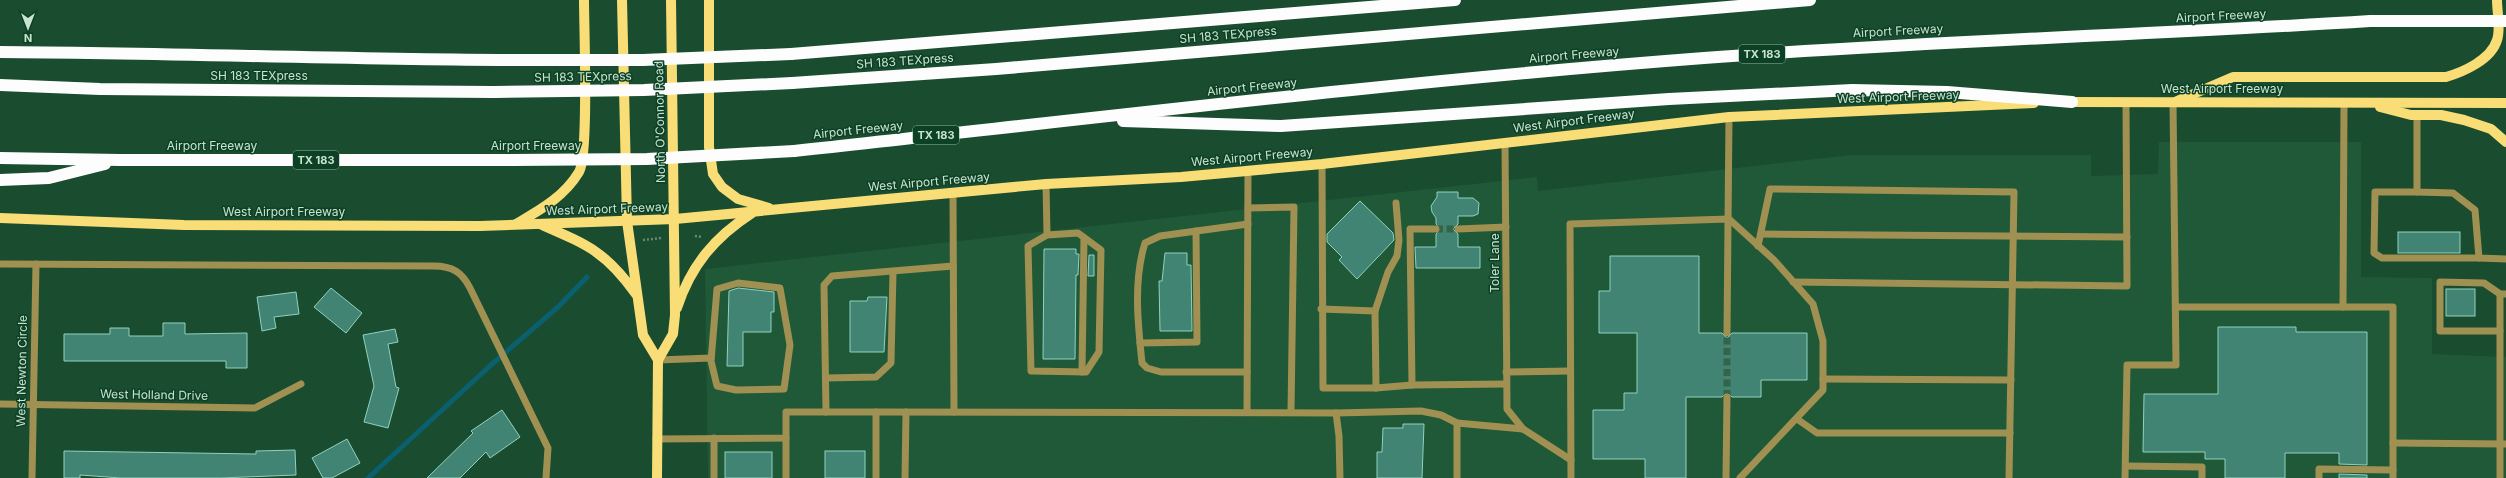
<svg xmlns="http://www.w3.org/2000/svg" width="2506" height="478" font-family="Inter,sans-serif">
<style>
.built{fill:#1f5938}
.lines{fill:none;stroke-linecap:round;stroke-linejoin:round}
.stream{stroke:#0b6070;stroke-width:5}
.building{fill:#428473;stroke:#8fd2bf}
.minor-tunnel{stroke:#346347;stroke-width:7;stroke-dasharray:7 3.5;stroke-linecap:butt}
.path{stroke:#648b73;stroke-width:2.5;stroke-dasharray:2 2;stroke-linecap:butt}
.minor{stroke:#a09052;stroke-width:7}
.major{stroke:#f9dd76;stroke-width:10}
.highway{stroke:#fdfdfd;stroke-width:12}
.highway-bridge{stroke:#fdfdfd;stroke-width:12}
.labels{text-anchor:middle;stroke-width:3;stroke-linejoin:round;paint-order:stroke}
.shield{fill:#0d4125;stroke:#91b29d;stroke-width:1}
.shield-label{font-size:11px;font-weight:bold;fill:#c9e3d1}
.street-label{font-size:12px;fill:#c9e3d1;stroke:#0d4125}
</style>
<rect width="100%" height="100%" fill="#1a4c2f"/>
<path class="built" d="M2159,142H2361V277L2432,278V354L2506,357V478H708L705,269L1537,177L1538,191L1850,155H2091V176L2158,174Z"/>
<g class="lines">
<path class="stream" d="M368,478L491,365L558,307L587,277"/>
</g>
<g class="building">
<path d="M1437,192H1458V198H1473L1479,203L1478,214L1473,216H1458V224L1453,229L1458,234V247H1480V268H1416L1415,247H1436V234L1441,229L1436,224V218L1432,212L1431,206L1437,197Z"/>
<path d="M1360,201L1393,233L1394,240L1357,279L1339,260L1342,257L1327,242V234Z"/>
<rect x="2398" y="232" width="62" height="21"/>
<path d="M1044,249H1076V254H1079L1078,275H1076L1075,359H1043Z"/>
<path d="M1165,253H1187V265H1191L1192,331H1160L1159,281H1162Z"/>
<path d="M1089,255H1094V276H1088Z"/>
<path d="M1610,256H1699V333H1722L1727,338L1732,333H1807V380H1761V397H1732L1727,392L1722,397H1686V478H1645V459H1593V410H1624V393H1637V333H1599V291H1610Z"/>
<path d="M331,288L362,313L346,333L314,307Z"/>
<path d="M738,288L774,292V312H771V332H743V366H727L729,291Z"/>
<rect x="2446" y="289" width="29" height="27"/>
<path d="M296,292L299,314L274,317L276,328L262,331L257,297Z"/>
<path d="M868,297H887L884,352H850V301H867Z"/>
<path d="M163,323H185V334L247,333V368H226V361H64V334H110V328H129V336H163Z"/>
<path d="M2218,327H2296V332H2367V465L2339,464V453H2285V478H2225V459H2205V452H2143L2144,394H2218Z"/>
<path d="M395,329L398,342L388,344L396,387L399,388L388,428L364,422L374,386L363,335Z"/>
<path d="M502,410L520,437L490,458L486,452L460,478H427L473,433L471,431Z"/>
<path d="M1403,424H1424L1422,478H1377V452H1382L1383,428H1403Z"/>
<path d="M347,439L360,463L332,478H323L312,458Z"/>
<path d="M295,450L296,475L220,478H121L80,475V478H64V451L256,454V451Z"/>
<rect x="825" y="451" width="40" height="27"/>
<rect x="725" y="452" width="47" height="26"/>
<path d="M2339,474L2367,475V478H2339Z"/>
</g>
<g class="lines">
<g class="minor-tunnel">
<path d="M1436,229H1458"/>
<path d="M1727,397V333"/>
</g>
<g class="path">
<path d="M695,236L702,237"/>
<path d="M643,240L662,238"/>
</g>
<g class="minor">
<path d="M2417,115V192L2453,193L2475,210L2479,258L2506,259"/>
<path d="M1505,142L1507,409L1523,429L1571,460"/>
<path d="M1046,184L1047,235L1028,246L1031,371L1086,372L1099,352L1101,250L1078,233L1047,235"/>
<path d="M2417,192H2375L2374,253L2382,258H2479"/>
<path d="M953,193L954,412"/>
<path d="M1248,208L1294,207L1291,412"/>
<path d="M1436,229H1410L1412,385L1506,384"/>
<path d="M1458,229L1506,227"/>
<path d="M1761,234L2127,237"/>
<path d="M1758,246L1770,189L2014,192L2009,478"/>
<path d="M0,264L434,266C452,266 462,272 470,288L548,448L546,478"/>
<path d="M1793,282L2127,286L2126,102"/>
<path d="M738,283L780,288L790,345L784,389L736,390L717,386L711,361L717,289Z"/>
<path d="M2500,294L2484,283L2440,282V331H2500"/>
<path d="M2176,307H2393V478"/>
<path d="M2343,307L2344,103"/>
<path d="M1321,309L1375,311L1376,388H1323L1322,164"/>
<path d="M1375,311L1388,272L1397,256L1399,240L1396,203"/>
<path d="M1727,333L1729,117"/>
<path d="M1140,343L1197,342L1196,231"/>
<path d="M658,360L711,358"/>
<path d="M1082,372L1084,238"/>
<path d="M1247,372H1161L1147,368L1142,363C1138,325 1133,281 1145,243L1160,236L1248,224"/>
<path d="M1506,372L1570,371"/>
<path d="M826,378L876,377L891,363L893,272"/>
<path d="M1823,379L2011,380"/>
<path d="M1376,388L1412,385"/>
<path d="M0,404L255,408L301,384"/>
<path d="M826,412L824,285L832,276L953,266"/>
<path d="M876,412L1336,413L1339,436L1340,478"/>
<path d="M1247,412L1248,170"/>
<path d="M1336,413L1421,411L1441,415L1457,423V478"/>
<path d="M1797,419L1817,433H2010"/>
<path d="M1457,423L1523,429"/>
<path d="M714,438V478"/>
<path d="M786,438V478"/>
<path d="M656,439L786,438V412H876V478"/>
<path d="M2393,443L2506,444"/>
<path d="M2126,466L2202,467V478"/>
<path d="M32,478L36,264"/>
<path d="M905,478L906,412"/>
<path d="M1571,478L1570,224L1729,219L1774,260L1813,304L1823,341V390L1740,478"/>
<path d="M1726,478L1727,397"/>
<path d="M2125,478L2127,365H2176L2173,102"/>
<path d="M2319,478V469L2393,470"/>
<path d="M2500,478V294H2506"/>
</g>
<g class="major">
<path d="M622,0L627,221L643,335L658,360"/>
<path d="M709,0V147L713,174L722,187L738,199L769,208"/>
<path d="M2177,101L2233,77H2446C2463,72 2491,60 2497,40C2501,29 2497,12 2497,0"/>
<path d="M2064,102L2506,103"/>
<path d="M2380,107L2411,115H2441L2464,120L2491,129L2506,142"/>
<path d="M0,218L184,225L480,226L675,219L1046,184L1181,177L1322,164L1729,117L2034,103"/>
<path d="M516,224C540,210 564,197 579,172C589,155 584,28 584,0"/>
<path d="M542,225C588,245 606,252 636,294"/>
<path d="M677,308C691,265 715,237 752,213"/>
<path d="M657,478L658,360L673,334L675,315L671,0"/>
</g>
<g class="highway">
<path d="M0,52C167,53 333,59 500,60"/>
<path d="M791,54L1455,0"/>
<path d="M792,83L996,69L1810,0"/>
<path d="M0,85L100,89L494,92"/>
<path d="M1123,121L1281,126L1669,99L1852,90L1947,92L2072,102"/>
<path d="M794,151C1097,118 1400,81 1704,58C1925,41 2148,35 2370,21H2449"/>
<path d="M0,158L120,160H512"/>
<path d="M0,180L49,178L105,164"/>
</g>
<g class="highway-bridge">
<path d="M2449,21H2506"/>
<path d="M500,60H643L791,54"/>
<path d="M494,92L644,90L792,83"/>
<path d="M512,160L647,159L794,151"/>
</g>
</g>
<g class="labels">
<g class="shield">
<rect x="1739" y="45" width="46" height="18" rx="3"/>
<rect x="913" y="126" width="46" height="18" rx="3"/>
<rect x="293" y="151" width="46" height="18" rx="3"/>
</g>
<g class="shield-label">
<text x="1762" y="58">TX 183</text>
<text x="936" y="139">TX 183</text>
<text x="316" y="164">TX 183</text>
</g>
<g class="street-label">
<text transform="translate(2221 16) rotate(-3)" y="4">Airport Freeway</text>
<text transform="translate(1898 31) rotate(-3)" y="4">Airport Freeway</text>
<text transform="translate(1228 35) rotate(-5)" y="4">SH 183 TEXpress</text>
<text transform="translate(1574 55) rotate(-5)" y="4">Airport Freeway</text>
<text transform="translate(905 61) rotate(-4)" y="4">SH 183 TEXpress</text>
<text x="259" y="80">SH 183 TEXpress</text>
<text transform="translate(583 77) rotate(-1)" y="4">SH 183 TEXpress</text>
<text transform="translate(1252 87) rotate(-6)" y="4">Airport Freeway</text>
<text x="2222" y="93">West Airport Freeway</text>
<text transform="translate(1898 97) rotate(-2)" y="4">West Airport Freeway</text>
<text transform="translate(1574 121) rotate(-7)" y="4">West Airport Freeway</text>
<text transform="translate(660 122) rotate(-91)" y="4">North O'Connor Road</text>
<text transform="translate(858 130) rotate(-6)" y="4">Airport Freeway</text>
<text x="212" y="150">Airport Freeway</text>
<text x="536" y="150">Airport Freeway</text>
<text transform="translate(1252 157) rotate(-5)" y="4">West Airport Freeway</text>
<text transform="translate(929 182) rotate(-5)" y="4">West Airport Freeway</text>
<text transform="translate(607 209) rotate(-2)" y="4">West Airport Freeway</text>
<text x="284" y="216">West Airport Freeway</text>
<text transform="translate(1495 263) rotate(-90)" y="4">Toler Lane</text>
<text transform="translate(22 371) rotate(-89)" y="4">West Newton Circle</text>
<text transform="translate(154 395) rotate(1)" y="4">West Holland Drive</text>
</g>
</g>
<g transform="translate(28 28) rotate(180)" stroke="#0d4125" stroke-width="3" paint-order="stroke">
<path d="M0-3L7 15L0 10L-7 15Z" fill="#c9e3d1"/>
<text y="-6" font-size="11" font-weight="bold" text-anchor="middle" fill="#c9e3d1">N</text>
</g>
</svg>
